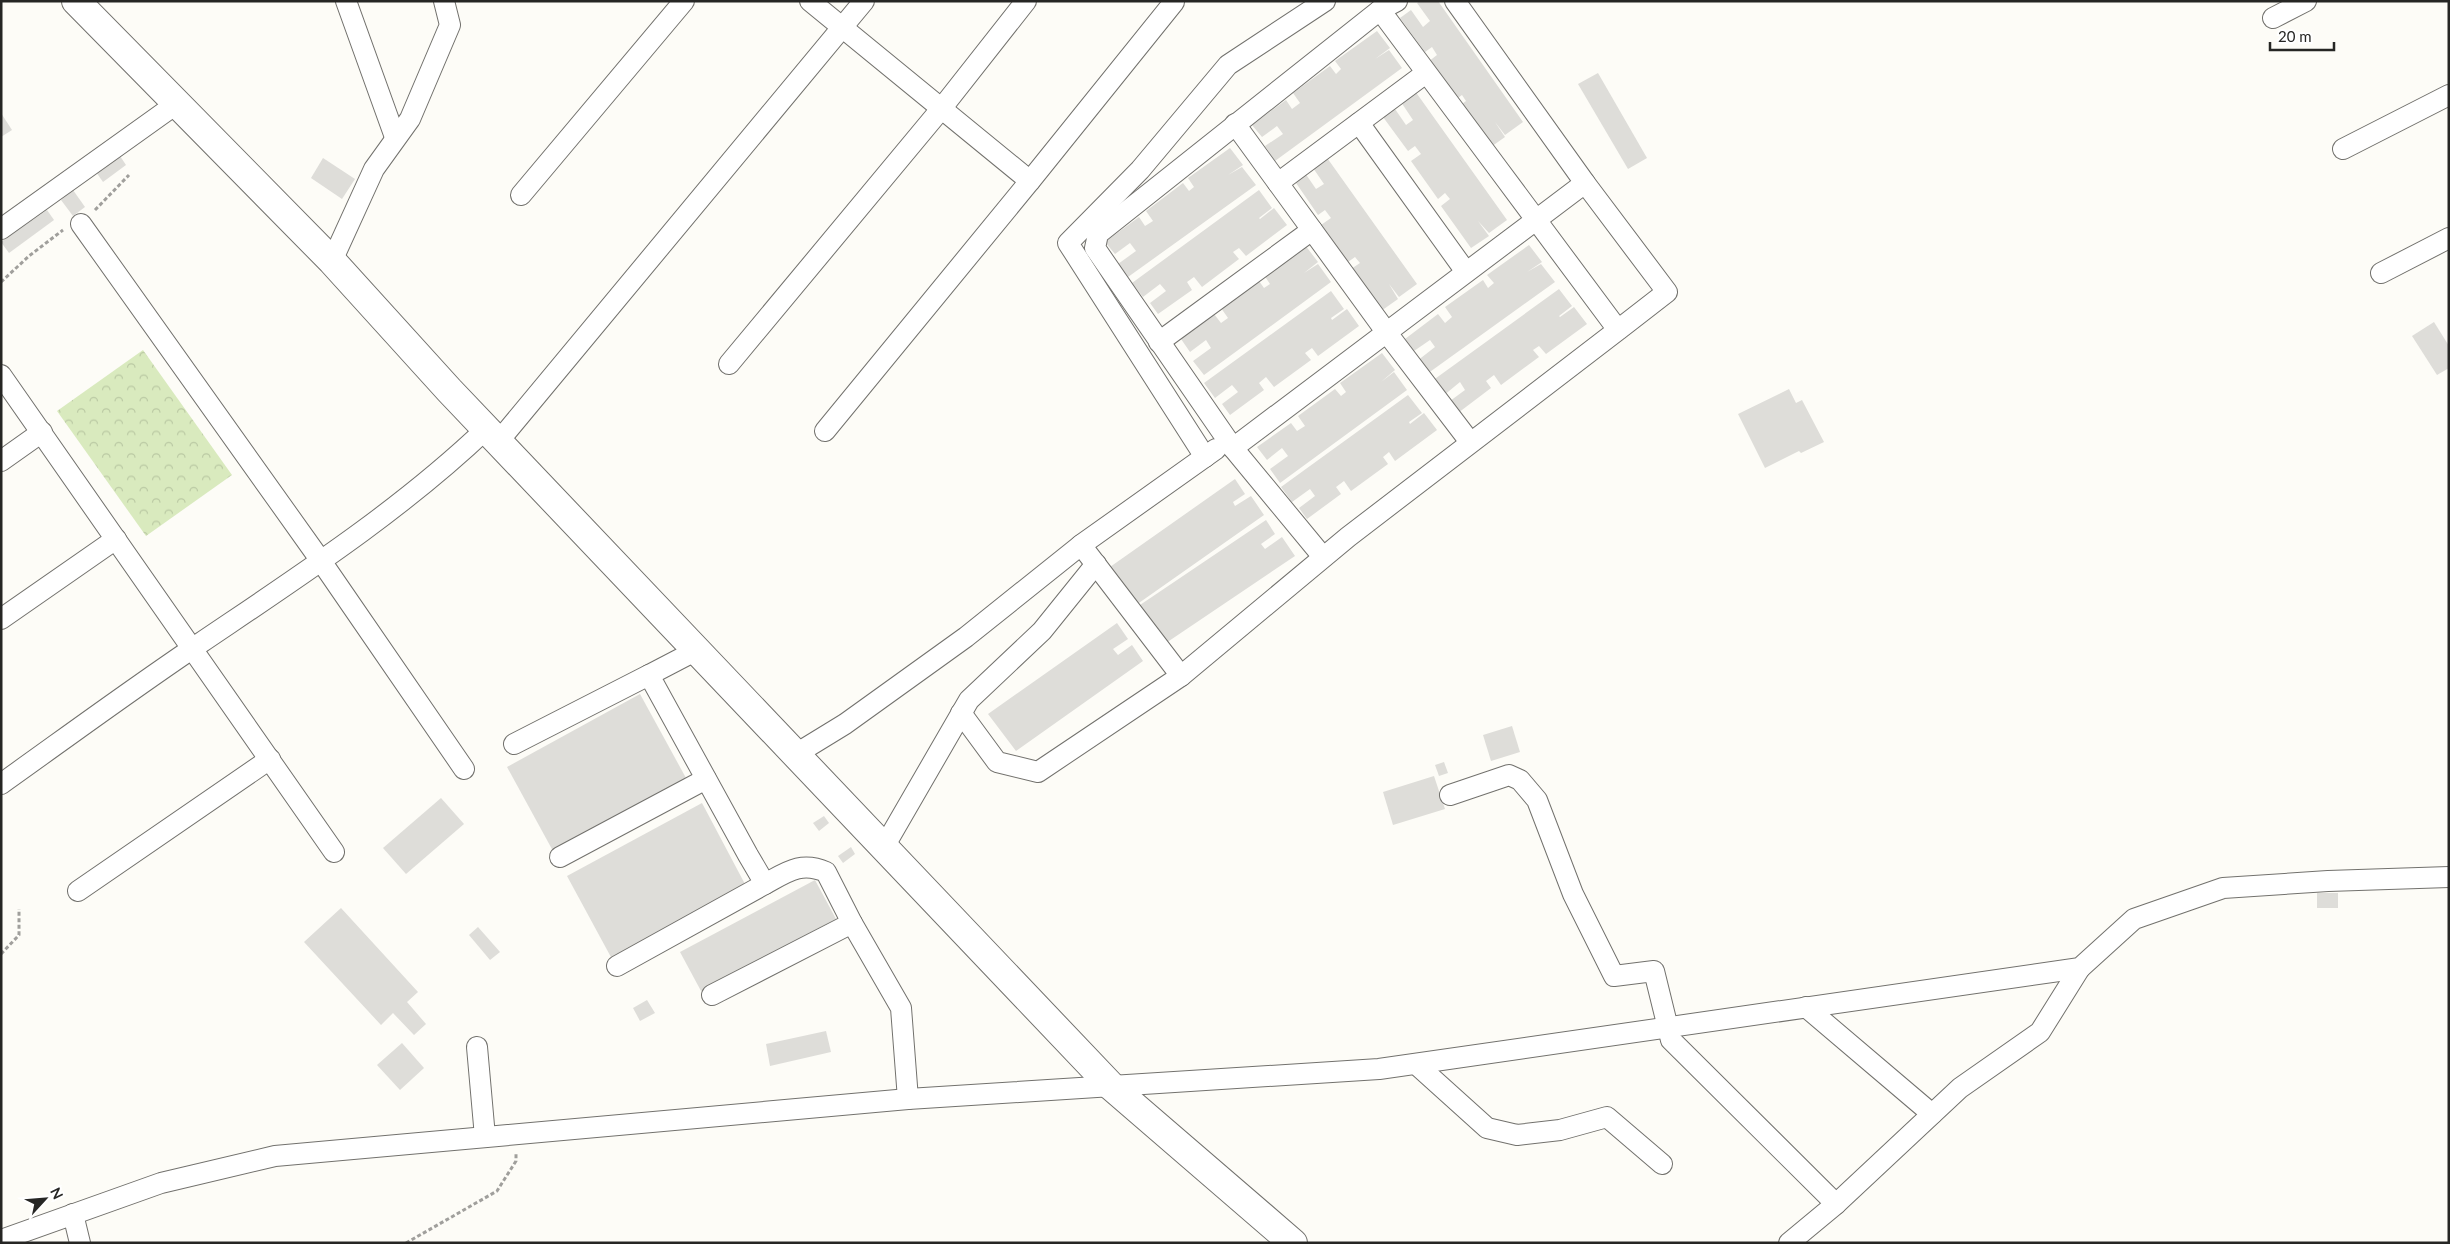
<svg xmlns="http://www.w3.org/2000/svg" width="2450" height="1244" font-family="Lato,sans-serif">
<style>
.park{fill:url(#park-crowns)}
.building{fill:#deddd9}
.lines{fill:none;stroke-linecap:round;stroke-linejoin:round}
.minor-casing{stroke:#72716d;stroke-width:22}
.secondary-casing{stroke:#72716d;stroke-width:30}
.path{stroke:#a09f9c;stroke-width:3;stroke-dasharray:4 2.5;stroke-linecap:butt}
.minor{stroke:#fff;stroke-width:20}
.secondary{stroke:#fff;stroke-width:28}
</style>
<defs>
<pattern id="park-crowns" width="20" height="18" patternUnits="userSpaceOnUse" patternTransform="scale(1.25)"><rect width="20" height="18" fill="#d9eabe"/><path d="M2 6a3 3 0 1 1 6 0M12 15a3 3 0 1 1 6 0" fill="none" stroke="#bac9a3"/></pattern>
</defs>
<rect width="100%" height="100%" fill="#fdfcf7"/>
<path class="park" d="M143,350L232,475L146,536L57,411Z"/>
<g class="building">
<path d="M1420,1H1438L1523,122L1505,135L1495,122L1505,137L1488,149L1458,107L1466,101L1462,95L1455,100L1428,62L1437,55L1432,47L1425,52L1400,18L1411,10L1423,27L1430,21L1417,3Z"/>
<path d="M1377,31L1390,48L1375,59L1389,50L1402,68L1275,161L1265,146L1283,134L1277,126L1262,137L1252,125L1286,100L1292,109L1300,103L1293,93L1330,66L1336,74L1341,69L1335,61Z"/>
<path d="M1598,73L1647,158L1628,169L1578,84Z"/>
<path d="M1415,91L1507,220L1489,233L1478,221L1489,236L1471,248L1441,206L1450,199L1445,193L1438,199L1411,161L1421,154L1415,146L1408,151L1383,117L1395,109L1406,125L1413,120L1401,102Z"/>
<path d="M1,113L12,130L1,137Z"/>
<path d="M1230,148L1243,165L1228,175L1242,167L1256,185L1128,277L1118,264L1136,251L1130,243L1115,254L1105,242L1139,217L1145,226L1153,221L1146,211L1183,183L1189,191L1194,187L1188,178Z"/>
<path d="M1325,155L1417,284L1399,297L1389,284L1398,299L1381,311L1351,269L1360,263L1355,257L1348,262L1321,225L1331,218L1325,210L1318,215L1294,180L1305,173L1316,189L1324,184L1311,165Z"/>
<path d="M120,156L126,165L103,182L96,172Z"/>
<path d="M323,158L355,179L342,199L311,178Z"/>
<path d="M73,190L85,207L73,216L61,200Z"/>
<path d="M1259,190L1272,208L1259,218L1260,219L1274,208L1287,225L1246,256L1239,248L1233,252L1239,259L1202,287L1194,277L1187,282L1192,290L1158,314L1150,303L1166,291L1160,284L1143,297L1132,283Z"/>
<path d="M47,210L54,220L9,253L1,242Z"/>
<path d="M1305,245L1318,262L1304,273L1318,264L1331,282L1204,375L1193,361L1211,348L1206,340L1190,352L1181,339L1214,314L1221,323L1228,318L1221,308L1259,281L1264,288L1270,284L1264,275Z"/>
<path d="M1529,245L1542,262L1527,272L1541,264L1555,282L1427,374L1417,361L1435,347L1430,340L1414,351L1405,339L1438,314L1445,323L1452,317L1445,307L1483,280L1488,288L1494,283L1487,275Z"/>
<path d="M1559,289L1572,306L1559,316L1560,317L1574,307L1587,324L1546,354L1539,346L1533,350L1539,357L1501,385L1494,375L1486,381L1491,388L1458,413L1450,401L1465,390L1460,382L1443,396L1432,381Z"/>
<path d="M1331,291L1344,309L1331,318L1332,320L1347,309L1359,326L1318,356L1312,348L1305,353L1311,360L1274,387L1266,377L1259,383L1264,390L1230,415L1222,404L1238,392L1232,385L1215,398L1204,383Z"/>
<path d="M2434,322L2449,346V368L2437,375L2412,336Z"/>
<path d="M1382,353L1395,370L1381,382L1394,372L1407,390L1280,483L1270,469L1288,456L1282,448L1267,460L1257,447L1291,423L1297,431L1305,426L1298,416L1335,389L1341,396L1346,392L1340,383Z"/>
<path d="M1789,389L1796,403L1802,400L1824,442L1801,453L1799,451L1765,468L1738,414Z"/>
<path d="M1408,395L1422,413L1409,422L1410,424L1424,413L1437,430L1395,461L1389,452L1383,457L1388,464L1351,491L1344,481L1336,487L1341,494L1307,519L1299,508L1315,496L1310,489L1292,502L1281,487Z"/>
<path d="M1235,479L1245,494L1233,502L1235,506L1251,496L1264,515L1136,605L1110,567Z"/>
<path d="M1266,520L1275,534L1261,544L1265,549L1282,537L1295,556L1163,645L1137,607Z"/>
<path d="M1117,623L1128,639L1113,649L1118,655L1132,645L1143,661L1016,751L988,714Z"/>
<path d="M640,694L686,778L553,851L507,767Z"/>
<path d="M1512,726L1520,752L1491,761L1483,735Z"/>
<path d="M1444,762L1448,773L1439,776L1435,765Z"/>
<path d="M1434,776L1445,809L1393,825L1383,792Z"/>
<path d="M441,798L464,824L406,874L383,848Z"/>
<path d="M702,803L746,886L612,959L567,876Z"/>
<path d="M824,816L829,823L819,831L813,823Z"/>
<path d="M851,847L855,854L843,863L838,856Z"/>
<path d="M815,880L836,919L701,991L680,952Z"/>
<rect x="2317" y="893" width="21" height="15"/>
<path d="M341,908L418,992L407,1002L426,1024L414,1035L393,1013L381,1025L304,942Z"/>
<path d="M478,927L500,952L490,960L469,935Z"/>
<path d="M647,1000L655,1013L640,1021L633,1008Z"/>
<path d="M826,1031L831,1052L770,1066L766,1044Z"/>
<path d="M402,1043L424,1068L400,1090L377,1065Z"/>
</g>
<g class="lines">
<defs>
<g id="minor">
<path d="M346,1L395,137"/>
<path d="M810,1L1030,181L825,431"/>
<path d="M1455,1L1585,183"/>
<path d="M1380,10L1397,1"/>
<path d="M2273,18L2306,1"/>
<path d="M1359,123L1466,272"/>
<path d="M1235,124L1387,333L1470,442"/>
<path d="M2343,149L2449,95"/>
<path d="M1030,181L1174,2"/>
<path d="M1278,183L1426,73"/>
<path d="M521,195L684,1"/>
<path d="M81,224L321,561L464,769"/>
<path d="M1,229L176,104"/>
<path d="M332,261L374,169L410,119L450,25L444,1"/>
<path d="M2381,273L2449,238"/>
<path d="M1159,342L1312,230"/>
<path d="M729,364L941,109L1026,1"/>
<path d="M1,375L334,852"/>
<path d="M498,442L864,1"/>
<path d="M1233,448L1323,557"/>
<path d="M1205,457L1068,243L1140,170L1228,65L1325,1"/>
<path d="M1,461L42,432"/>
<path d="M1081,545L1216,449"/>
<path d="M1,619L116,539"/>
<path d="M697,650L649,675L748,855L765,884C787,872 801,861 826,872L852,923"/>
<path d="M961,713L997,762L1038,772L1181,676L1348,537L1618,330C1539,223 1459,117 1380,10L1098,234L1095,248L1233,448C1351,360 1467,271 1585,183L1667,292L1618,330"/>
<path d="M514,744L649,675"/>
<path d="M796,754L845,724L966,637L1081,545L1181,676"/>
<path d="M1,784C67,737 132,689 199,644C298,577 400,511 486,429"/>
<path d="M1450,795L1509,775L1520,780L1537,800L1573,894L1614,976L1654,971L1671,1040L1836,1204"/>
<path d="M884,847L969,700L1042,631L1096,564"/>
<path d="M560,857L706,779"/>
<path d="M78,891L270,759"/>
<path d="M617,966L765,884"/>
<path d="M712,995L852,923L901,1008L908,1099"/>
<path d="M1806,1007L1932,1114"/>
<path d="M477,1047L485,1137"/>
<path d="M1416,1064L1487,1128L1517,1135L1560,1130L1607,1117L1662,1164"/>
<path d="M73,1214L80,1243"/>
<path d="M1,1240L161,1183L275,1156L908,1099L1379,1069L2080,968L2134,919L2223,888L2328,881L2449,877"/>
<path d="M1789,1243L1836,1204L1960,1088L2040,1032L2080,968"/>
</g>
<path id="secondary" d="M76,1L332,261L449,390L1112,1087L1293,1243"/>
</defs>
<use href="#minor" class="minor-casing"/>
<use href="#secondary" class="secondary-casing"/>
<g class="path">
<path d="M95,210L129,175"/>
<path d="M1,282L29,256L63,230"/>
<path d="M1,954L19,935V909"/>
<path d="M406,1243L497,1191L516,1161V1154"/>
</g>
<use href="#minor" class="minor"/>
<use href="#secondary" class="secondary"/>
</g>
<rect width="2450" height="1244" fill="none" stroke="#262624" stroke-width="5"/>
<g transform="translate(45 1199) rotate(64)" stroke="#ffffff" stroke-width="4" paint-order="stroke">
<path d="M0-4L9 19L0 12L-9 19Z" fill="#262624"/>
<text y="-8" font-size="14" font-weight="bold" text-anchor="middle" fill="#262624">N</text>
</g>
<path d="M2270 42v8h64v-8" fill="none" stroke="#262624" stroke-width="2.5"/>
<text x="2278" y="42" font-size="15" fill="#262624" stroke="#ffffff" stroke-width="4" paint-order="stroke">20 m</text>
</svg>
